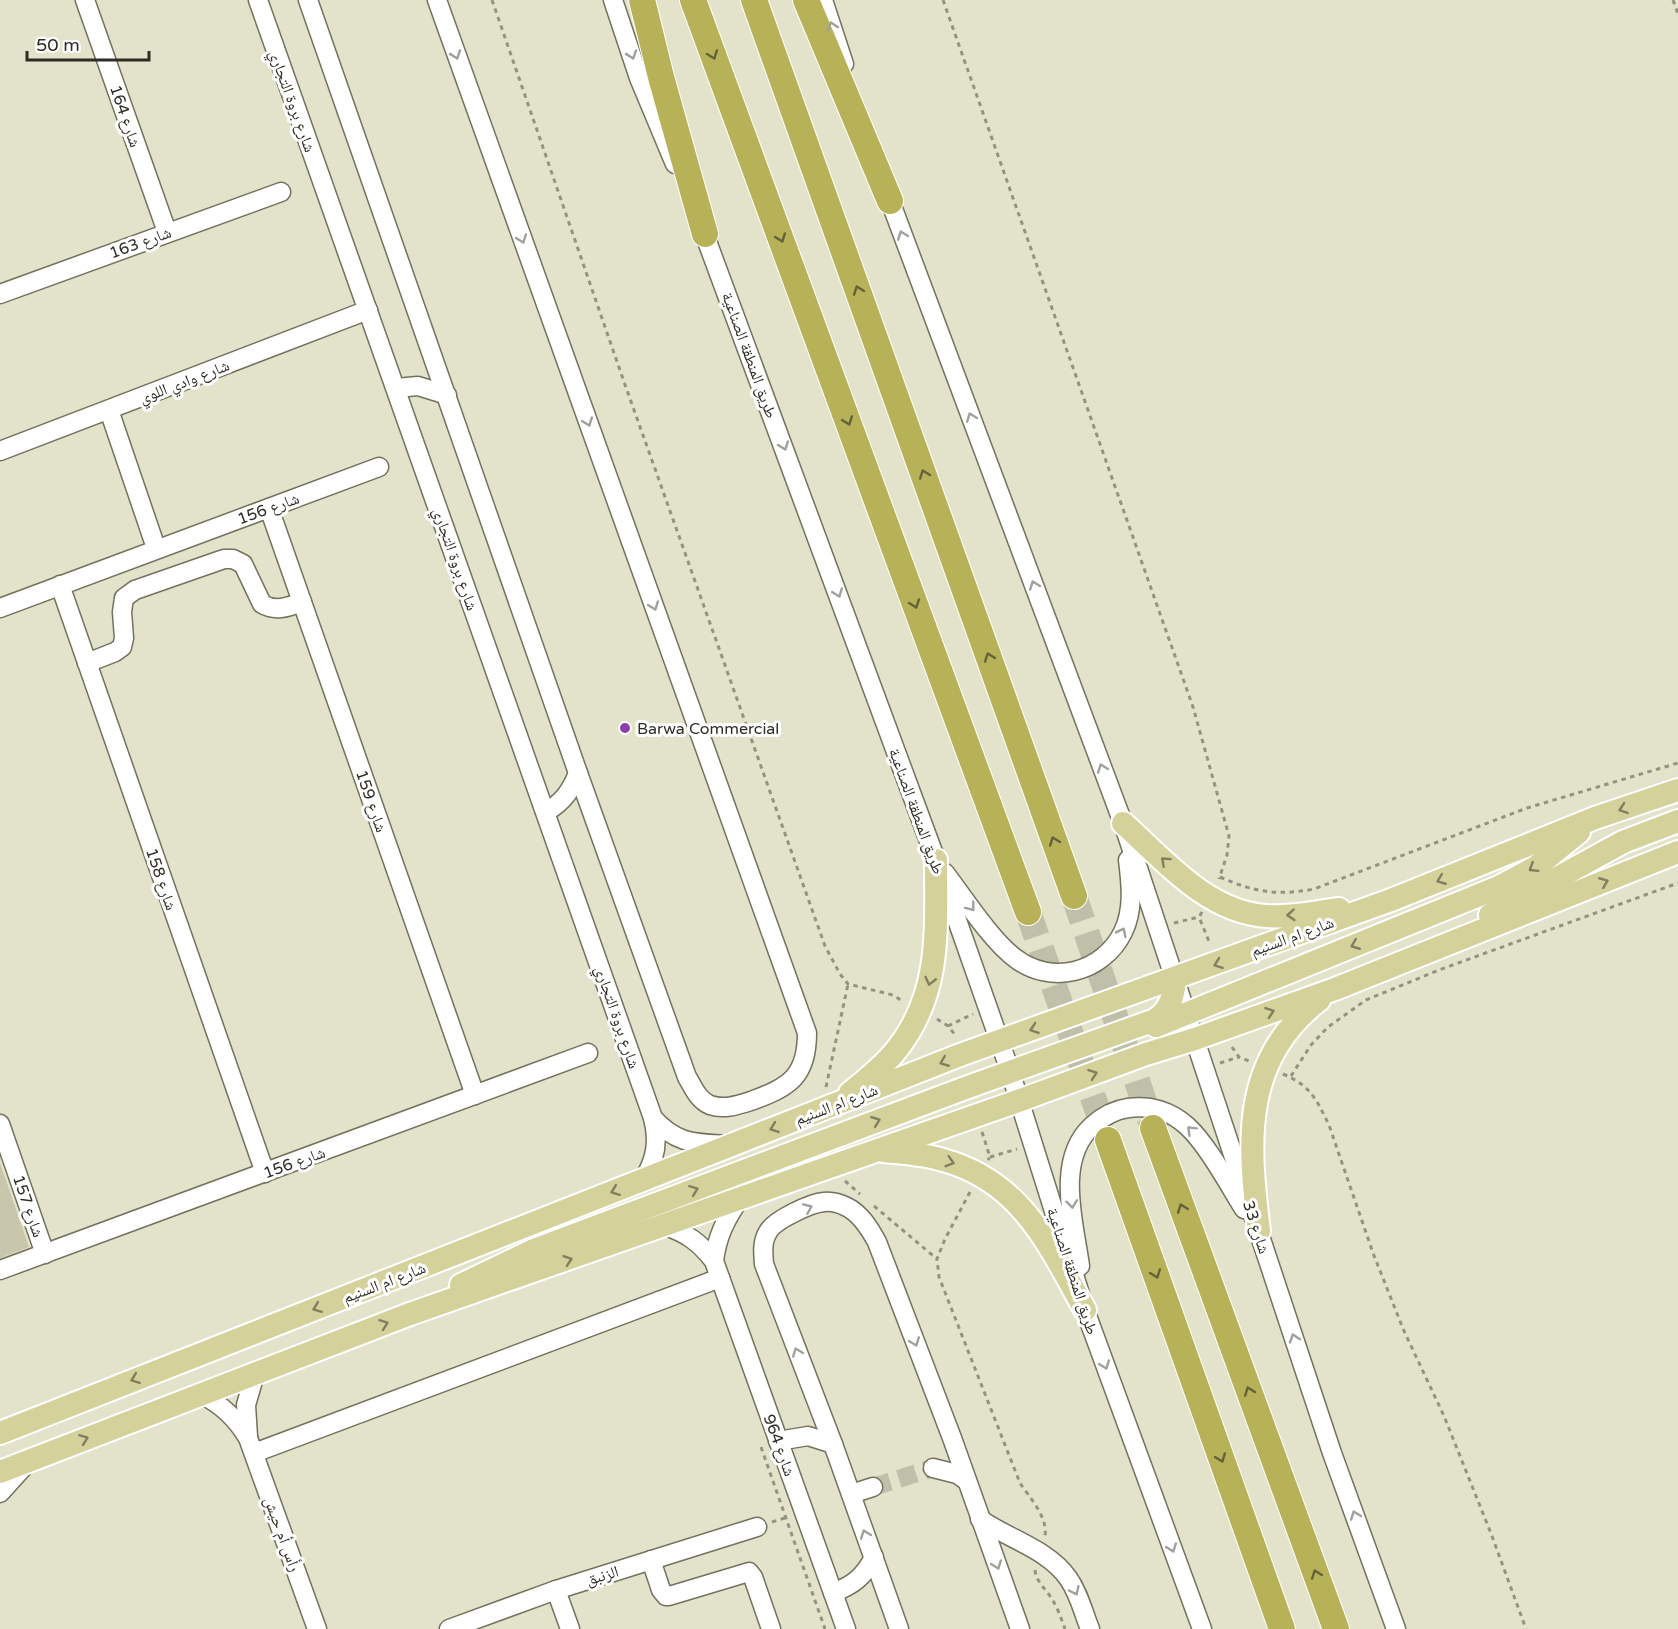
<svg xmlns="http://www.w3.org/2000/svg" width="1678" height="1629" font-family="'Varela Round','Noto Naskh Arabic',sans-serif">
<style>
.green{fill:#c8c7ab}
.lines{fill:none;stroke-linecap:round;stroke-linejoin:round}
.minor-tunnel{stroke:#bfbfaa;stroke-width:18;stroke-dasharray:18 9;stroke-linecap:butt}
.highway-tunnel{stroke:#bfbfaa;stroke-width:26;stroke-dasharray:26 13;stroke-linecap:butt}
.minor-casing{stroke:#72725d;stroke-width:21}
.major-casing{stroke:#fff;stroke-width:26}
.highway-casing{stroke:#fff;stroke-width:28}
.path{stroke:#939381;stroke-width:3;stroke-dasharray:4.5 4.5;stroke-linecap:butt}
.minor{stroke:#fff;stroke-width:18}
.major{stroke:#d4d19a;stroke-width:22}
.highway{stroke:#b7b257;stroke-width:26}
.oneway{stroke:#a0a09c}
.oneway2{stroke:#646238}
.oneway3{stroke:#807f5f}
.poi-dot{fill:#903ead;stroke:#fff;stroke-width:2}
.labels{text-anchor:middle;stroke-width:6;stroke-linejoin:round;paint-order:stroke}
.street-label{font-size:16px;fill:#2d2d24;stroke:#fff}
.poi-label{font-size:16px;fill:#2d2d24;stroke:#fff;text-anchor:start}
</style>
<rect width="100%" height="100%" fill="#e3e3cb"/>
<path class="green" d="M0,1163L29,1247L0,1258Z"/>
<g class="lines">
<path class="minor-tunnel" d="M873,1487L933,1468"/>
<g class="highway-tunnel">
<path d="M1074,896L1153,1128"/>
<path d="M1028,912L1108,1140"/>
</g>
<defs>
<g id="minor">
<path d="M85,0L167,232"/>
<path d="M258,0L653,1118C659,1141 656,1160 643,1180"/>
<path d="M308,0L578,773L687,1077C693,1087 698,1100 710,1105C724,1110 738,1105 751,1101C789,1087 807,1077 807,1033L437,0"/>
<path d="M613,0L639,78L675,164"/>
<path d="M823,0L844,64"/>
<path d="M886,190L1123,823L1332,1453L1396,1629"/>
<path d="M701,225L936,860L1010,1071L1085,1310L1202,1629"/>
<path d="M0,294L281,192"/>
<path d="M396,388L418,386L447,395"/>
<path d="M109,410L156,548"/>
<path d="M0,451L368,310"/>
<path d="M269,508L475,1095"/>
<path d="M60,585L265,1173"/>
<path d="M0,608L379,467"/>
<path d="M87,663L115,652L122,647L124,638L122,612L124,598L135,590L224,559H233L243,564L262,604C276,612 288,607 302,602"/>
<path d="M546,812C563,802 571,791 578,773"/>
<path d="M945,873C964,898 991,940 1015,958C1051,986 1103,973 1123,932C1134,910 1131,884 1128,860"/>
<path d="M653,1118C676,1144 695,1143 727,1145"/>
<path d="M0,1124L45,1254"/>
<path d="M665,1226C687,1233 700,1243 714,1261L846,1629"/>
<path d="M714,1261C717,1237 725,1220 739,1200"/>
<path d="M1080,1266C1074,1222 1055,1160 1092,1126C1102,1117 1114,1110 1128,1108C1150,1105 1171,1111 1187,1126C1207,1144 1229,1185 1244,1209"/>
<path d="M0,1270L588,1053"/>
<path d="M201,1394C222,1405 236,1418 248,1438L317,1629"/>
<path d="M248,1437L246,1405L255,1374"/>
<path d="M778,1441L808,1436L833,1444"/>
<path d="M254,1453L720,1278"/>
<path d="M933,1468L957,1474L967,1481"/>
<path d="M0,1493L29,1461"/>
<path d="M851,1494L873,1487"/>
<path d="M980,1519C1008,1539 1048,1549 1068,1578C1079,1593 1083,1612 1090,1629"/>
<path d="M651,1560L661,1590L666,1596H669L749,1572L753,1577L771,1629"/>
<path d="M556,1590L570,1629"/>
<path d="M833,1593C853,1585 864,1577 874,1557"/>
<path d="M449,1629L556,1590L757,1527"/>
<path d="M899,1629L833,1444L764,1264C763,1253 762,1241 768,1232C774,1220 811,1203 824,1202C831,1201 841,1204 847,1207C861,1214 870,1229 877,1242L952,1438L1020,1629"/>
</g>
<g id="major">
<path d="M1123,823C1164,860 1207,912 1266,916C1290,918 1315,912 1339,909"/>
<path d="M1490,915L1623,842L1678,821"/>
<path d="M1156,1026L1499,887L1536,867L1579,832"/>
<path d="M850,1093C865,1081 881,1068 894,1053C942,995 936,931 936,860"/>
<path d="M884,1151C903,1153 924,1154 943,1160C1021,1181 1049,1245 1085,1310"/>
<path d="M1259,1231C1248,1143 1241,1060 1319,1000"/>
<path d="M461,1285L534,1250L968,1087L1155,1020C1171,1009 1173,997 1175,980"/>
<path d="M0,1433L960,1055L1391,900L1595,818L1678,790"/>
<path d="M0,1472L410,1314L1018,1101L1146,1054L1195,1039L1335,989L1678,852"/>
</g>
<g id="highway">
<path d="M642,0L661,77L705,234"/>
<path d="M693,0L1028,912"/>
<path d="M754,0L1074,896"/>
<path d="M806,0L890,201"/>
<path d="M1153,1128L1336,1629"/>
<path d="M1108,1140L1282,1629"/>
</g>
</defs>
<use href="#minor" class="minor-casing"/>
<use href="#major" class="major-casing"/>
<use href="#highway" class="highway-casing"/>
<g class="path">
<path d="M492,0L623,379L825,946L840,974L848,984L893,995L904,1002"/>
<path d="M943,0L1193,707L1229,836L1227,855L1219,879"/>
<path d="M1673,0L1678,14"/>
<path d="M1220,877C1254,892 1277,896 1314,889L1527,808L1678,763"/>
<path d="M1202,912L1199,917L1210,944"/>
<path d="M1174,923L1199,917"/>
<path d="M937,1019L948,1026L956,1036"/>
<path d="M948,1026L973,1014"/>
<path d="M1232,1047L1239,1057L1249,1061"/>
<path d="M1220,1063L1239,1057"/>
<path d="M1283,1074C1311,1086 1316,1099 1329,1125L1373,1253L1404,1331L1444,1416L1492,1536L1526,1629"/>
<path d="M1291,1076L1311,1045L1328,1027L1366,1000L1439,970L1678,883"/>
<path d="M826,1087L848,984"/>
<path d="M982,1132L990,1157L988,1160"/>
<path d="M990,1157L1017,1149"/>
<path d="M845,1181L860,1194"/>
<path d="M970,1192L945,1239L937,1259L939,1277L1020,1483C1030,1498 1048,1517 1045,1536"/>
<path d="M874,1206L937,1259"/>
<path d="M761,1447L825,1629"/>
<path d="M772,1522L785,1518"/>
<path d="M1035,1570C1036,1581 1044,1587 1050,1596C1057,1606 1061,1618 1065,1629"/>
</g>
<use href="#minor" class="minor"/>
<use href="#major" class="major"/>
<use href="#highway" class="highway"/>
</g>
<defs><path id="oneway-chevron" d="M-2-3.5L2.5 0L-2 3.5" fill="none" stroke-width="1.6" stroke-linecap="round" stroke-linejoin="round" transform="scale(1.5)"/></defs>
<g class="oneway">
<use href="#oneway-chevron" transform="translate(832 26) rotate(-109)"/>
<use href="#oneway-chevron" transform="translate(456 55) rotate(71)"/>
<use href="#oneway-chevron" transform="translate(632 55) rotate(71)"/>
<use href="#oneway-chevron" transform="translate(902 235) rotate(-111)"/>
<use href="#oneway-chevron" transform="translate(522 239) rotate(70)"/>
<use href="#oneway-chevron" transform="translate(971 417) rotate(-111)"/>
<use href="#oneway-chevron" transform="translate(588 422) rotate(70)"/>
<use href="#oneway-chevron" transform="translate(784 446) rotate(70)"/>
<use href="#oneway-chevron" transform="translate(1034 585) rotate(-110)"/>
<use href="#oneway-chevron" transform="translate(838 593) rotate(70)"/>
<use href="#oneway-chevron" transform="translate(654 606) rotate(70)"/>
<use href="#oneway-chevron" transform="translate(1102 768) rotate(-110)"/>
<use href="#oneway-chevron" transform="translate(971 907) rotate(52)"/>
<use href="#oneway-chevron" transform="translate(1122 932) rotate(-64)"/>
<use href="#oneway-chevron" transform="translate(1191 1130) rotate(-135)"/>
<use href="#oneway-chevron" transform="translate(1072 1204) rotate(83)"/>
<use href="#oneway-chevron" transform="translate(808 1208) rotate(-23)"/>
<use href="#oneway-chevron" transform="translate(1294 1338) rotate(-108)"/>
<use href="#oneway-chevron" transform="translate(915 1342) rotate(69)"/>
<use href="#oneway-chevron" transform="translate(797 1352) rotate(-111)"/>
<use href="#oneway-chevron" transform="translate(1105 1365) rotate(70)"/>
<use href="#oneway-chevron" transform="translate(1355 1515) rotate(-110)"/>
<use href="#oneway-chevron" transform="translate(865 1534) rotate(-110)"/>
<use href="#oneway-chevron" transform="translate(1172 1548) rotate(70)"/>
<use href="#oneway-chevron" transform="translate(997 1565) rotate(70)"/>
<use href="#oneway-chevron" transform="translate(1075 1591) rotate(65)"/>
</g>
<g class="oneway2">
<use href="#oneway-chevron" transform="translate(713 55) rotate(70)"/>
<use href="#oneway-chevron" transform="translate(781 238) rotate(70)"/>
<use href="#oneway-chevron" transform="translate(858 290) rotate(-110)"/>
<use href="#oneway-chevron" transform="translate(848 421) rotate(70)"/>
<use href="#oneway-chevron" transform="translate(924 474) rotate(-110)"/>
<use href="#oneway-chevron" transform="translate(915 604) rotate(70)"/>
<use href="#oneway-chevron" transform="translate(989 657) rotate(-110)"/>
<use href="#oneway-chevron" transform="translate(1054 841) rotate(-110)"/>
<use href="#oneway-chevron" transform="translate(1182 1208) rotate(-110)"/>
<use href="#oneway-chevron" transform="translate(1156 1274) rotate(70)"/>
<use href="#oneway-chevron" transform="translate(1249 1391) rotate(-110)"/>
<use href="#oneway-chevron" transform="translate(1221 1458) rotate(70)"/>
<use href="#oneway-chevron" transform="translate(1316 1574) rotate(-110)"/>
</g>
<g class="oneway3">
<use href="#oneway-chevron" transform="translate(1623 809) rotate(161)"/>
<use href="#oneway-chevron" transform="translate(1165 861) rotate(-138)"/>
<use href="#oneway-chevron" transform="translate(1533 868) rotate(148)"/>
<use href="#oneway-chevron" transform="translate(1441 880) rotate(158)"/>
<use href="#oneway-chevron" transform="translate(1604 882) rotate(-22)"/>
<use href="#oneway-chevron" transform="translate(1291 915) rotate(176)"/>
<use href="#oneway-chevron" transform="translate(1355 945) rotate(158)"/>
<use href="#oneway-chevron" transform="translate(1218 964) rotate(160)"/>
<use href="#oneway-chevron" transform="translate(930 981) rotate(103)"/>
<use href="#oneway-chevron" transform="translate(1270 1012) rotate(-19)"/>
<use href="#oneway-chevron" transform="translate(1034 1029) rotate(161)"/>
<use href="#oneway-chevron" transform="translate(944 1062) rotate(158)"/>
<use href="#oneway-chevron" transform="translate(1093 1074) rotate(-20)"/>
<use href="#oneway-chevron" transform="translate(876 1121) rotate(-21)"/>
<use href="#oneway-chevron" transform="translate(774 1128) rotate(160)"/>
<use href="#oneway-chevron" transform="translate(950 1162) rotate(17)"/>
<use href="#oneway-chevron" transform="translate(694 1190) rotate(-21)"/>
<use href="#oneway-chevron" transform="translate(615 1191) rotate(159)"/>
<use href="#oneway-chevron" transform="translate(568 1260) rotate(-19)"/>
<use href="#oneway-chevron" transform="translate(317 1308) rotate(159)"/>
<use href="#oneway-chevron" transform="translate(384 1324) rotate(-21)"/>
<use href="#oneway-chevron" transform="translate(135 1379) rotate(159)"/>
<use href="#oneway-chevron" transform="translate(84 1439) rotate(-21)"/>
</g>
<circle class="poi-dot" cx="625" cy="728" r="6"/>
<g class="labels">
<g class="street-label">
<text transform="translate(293 101) rotate(70)" y="6">شارع بروة التجاري</text>
<text transform="translate(126 116) rotate(71)" y="6">شارع 164</text>
<text transform="translate(140 242) rotate(-20)" y="6">شارع 163</text>
<text transform="translate(750 355) rotate(70)" y="6">طريق المنطقة الصناعية</text>
<text transform="translate(184 381) rotate(-21)" y="6">شارع وادي اللوي</text>
<text transform="translate(268 508) rotate(-20)" y="6">شارع 156</text>
<text transform="translate(456 559) rotate(71)" y="6">شارع بروة التجاري</text>
<text transform="translate(372 801) rotate(71)" y="6">شارع 159</text>
<text transform="translate(917 811) rotate(70)" y="6">طريق المنطقة الصناعية</text>
<text transform="translate(162 879) rotate(71)" y="6">شارع 158</text>
<text transform="translate(1292 936) rotate(-20)" y="6">شارع ام السنيم</text>
<text transform="translate(618 1017) rotate(71)" y="6">شارع بروة التجاري</text>
<text transform="translate(836 1104) rotate(-21)" y="6">شارع ام السنيم</text>
<text transform="translate(294 1162) rotate(-20)" y="6">شارع 156</text>
<text transform="translate(29 1206) rotate(71)" y="6">شارع 157</text>
<text transform="translate(1257 1227) rotate(72)" y="6">شارع 33</text>
<text transform="translate(1073 1271) rotate(72)" y="6">طريق المنطقة الصناعية</text>
<text transform="translate(384 1282) rotate(-21)" y="6">شارع ام السنيم</text>
<text transform="translate(780 1445) rotate(70)" y="6">شارع 964</text>
<text transform="translate(283 1534) rotate(70)" y="6">رأس أم حيش</text>
<text transform="translate(602 1575) rotate(-17)" y="6">الزنبق</text>
</g>
<g class="poi-label">
<text x="637" y="734">Barwa Commercial</text>
</g>
</g>
<path d="M27 51v9h122v-9" fill="none" stroke="#2d2d24" stroke-width="3"/>
<text x="36" y="51" font-size="18" fill="#2d2d24" stroke="#ffffff" stroke-width="4.5" paint-order="stroke">50 m</text>
</svg>
